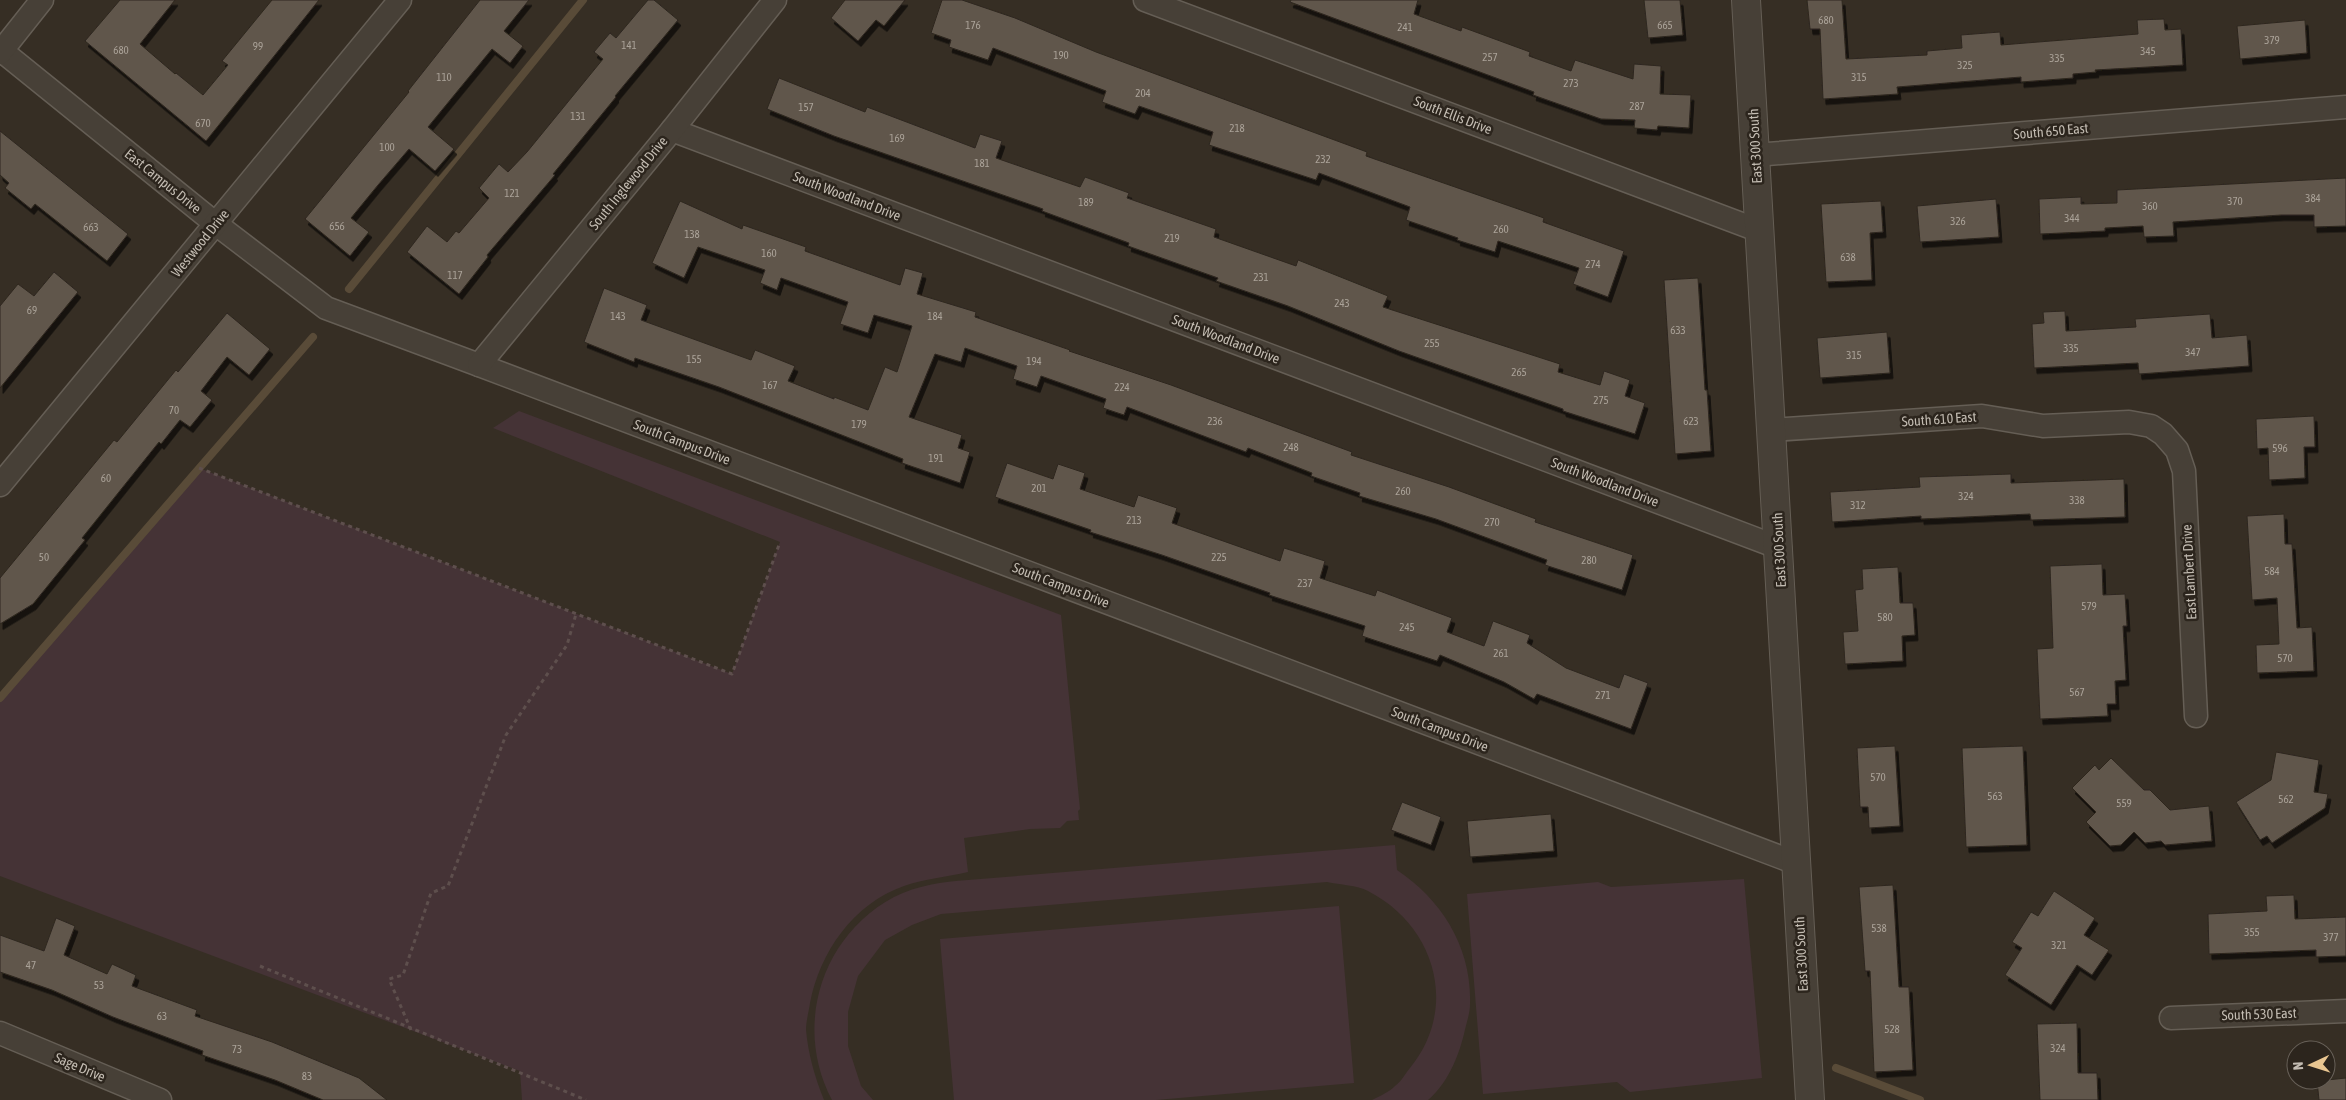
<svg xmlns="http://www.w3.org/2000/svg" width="2346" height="1100" font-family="'Asap Condensed',sans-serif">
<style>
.green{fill:#453336}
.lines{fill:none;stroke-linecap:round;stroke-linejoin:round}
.stream{stroke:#594b38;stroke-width:8}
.building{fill:#60564b;stroke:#2e271f;filter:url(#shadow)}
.minor-casing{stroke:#655e55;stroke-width:25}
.tertiary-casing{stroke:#655e55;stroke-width:30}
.path{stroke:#5e4f4d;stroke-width:3;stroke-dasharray:4 4;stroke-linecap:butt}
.minor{stroke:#474037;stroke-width:22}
.tertiary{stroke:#474037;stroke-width:28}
.labels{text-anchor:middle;stroke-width:5;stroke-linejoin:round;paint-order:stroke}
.number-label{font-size:11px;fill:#aaa298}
.street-label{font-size:14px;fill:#c3bcb2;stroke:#2c251d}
</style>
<defs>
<filter id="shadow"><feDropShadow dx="3" dy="5.5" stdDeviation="0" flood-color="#0009"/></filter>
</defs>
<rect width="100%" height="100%" fill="#362e24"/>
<g class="green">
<path d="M519,411L1061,615L1080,809L1078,811L1079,820L1067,821L1060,828L1030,829L964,838L968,872C947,877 924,879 904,886C853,904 820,952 810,1003C809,1011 806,1021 806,1030C808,1053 815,1078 824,1100H522L520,1071L0,876V698L199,468L732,674L780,542L493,428Z"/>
<path d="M1395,845L1397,870C1442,900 1472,948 1470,1004C1470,1014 1466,1024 1464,1034C1458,1058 1447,1084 1428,1100H1372C1380,1096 1389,1092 1395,1086C1401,1082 1405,1074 1410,1068C1459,1008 1436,926 1368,891C1357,885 1340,885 1327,882L941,914L912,925L885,940L858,976L848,1012V1046L861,1086L873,1100H832C793,1027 821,936 894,897C918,885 942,882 968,880Z"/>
<path d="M1744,879L1762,1078L1630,1092L1617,1082L1483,1094L1467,894L1598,882L1611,887Z"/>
<path d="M1339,906L1354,1083L1156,1100H954L940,939Z"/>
</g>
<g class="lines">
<g class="stream">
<path d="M349,289L583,0"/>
<path d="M0,698L313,337"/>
<path d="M1836,1068L1920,1100"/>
</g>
</g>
<g class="building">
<path d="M120,0H175L140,44L175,74L176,73L203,95L228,65L222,61L272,0H319L206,141L85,41Z"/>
<path d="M480,0H529L504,31L523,46L510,63L492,49L428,127L454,149L435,171L409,149L378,185L351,218L369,232L350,256L305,219L409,92L408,91Z"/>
<path d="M648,0H654L678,20L615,96L616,97L553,174L555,175L487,255L488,257L459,294L407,252L427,226L447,242L456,231L459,233L489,198L479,188L499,164L508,172L527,152L603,59L594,52L610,33L616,38Z"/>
<path d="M845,0H905L884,26L876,20L858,41L831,18Z"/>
<path d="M942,0H962L1015,18L1096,52L1367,152L1366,156L1544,218L1543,222L1624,251L1608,297L1573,284L1579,268L1498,241L1495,252L1457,240L1458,238L1406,220L1410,207L1319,173L1316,180L1209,145L1213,132L1139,106L1135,114L1102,102L1106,91L993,48L988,60L949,47L951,40L931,33Z"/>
<path d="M1291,0H1418L1414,14L1461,31L1462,27L1530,52L1529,56L1571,71L1575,60L1633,79L1634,64L1661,66L1660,94L1691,95L1689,128L1658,126L1657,130L1634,128L1635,120L1601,119L1533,95L1534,92L1290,2Z"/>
<path d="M1644,0H1680L1683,35L1648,38Z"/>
<path d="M1807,0H1842L1846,59L1927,55V51L1962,48L1961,35L2000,32L2001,45L2138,34L2137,20L2164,19L2165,30L2181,29L2183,65L2095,70L2096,72L2073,74V78L2021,82V77L1897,87L1898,94L1823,99L1820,29H1810Z"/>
<path d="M2305,20L2307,53L2240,59L2237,26Z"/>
<path d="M779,78L865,112L867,107L975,148L980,134L1002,141L996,158L1080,187L1085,177L1129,193L1127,198L1216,229L1214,237L1296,266L1298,260L1388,296L1383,307L1560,364L1558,372L1600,385L1604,371L1630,380L1625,396L1645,403L1635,434L1563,411V409L1399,351L1288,306L1216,281L1218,278L1128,246L1129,243L1042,211L1043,209L834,136L767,109Z"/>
<path d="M0,131L128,234L107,261L35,204L31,209L5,188L9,183L0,175Z"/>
<path d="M2346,178V226L2314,227V215H2281L2173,222L2174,236L2144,237L2143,226L2105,228V231L2040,234L2039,199L2081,197V204L2117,203V190Z"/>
<path d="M1996,199L1999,237L1920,242L1917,206Z"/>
<path d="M680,201L742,229L743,225L806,247L805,251L900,285L905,268L923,273L917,294L976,312L975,317L1070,350L1069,351L1171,385L1352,452L1351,455L1449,487L1536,519L1535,522L1633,555L1622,590L1545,565L1547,560L1436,519L1359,496L1360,493L1311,476L1312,473L1248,448L1246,452L1127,407L1124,415L1103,408L1106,399L1041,376L1037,387L1013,379L1017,366L965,348L961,362L935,354L909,417L962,435L958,448L970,452L960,483L902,463L903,459L719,387L635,358L634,362L584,342L604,288L647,305L641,320L751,360L755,350L795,366L788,381L834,399V397L868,410L885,367L897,372L912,326L874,315L868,333L840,324L848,302L781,278L777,290L760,283L765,270L698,247L684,278L652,263Z"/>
<path d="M1881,201L1883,232L1870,233L1872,280L1826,282L1821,204Z"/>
<path d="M54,272L78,292L0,388V306L18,284L34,296Z"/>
<path d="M1698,278L1705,390H1707L1711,451L1675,454L1664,280Z"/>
<path d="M2065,311L2066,331L2136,327L2135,319L2210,314L2212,338L2247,335L2249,366L2139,374L2138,363L2034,368L2032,324L2044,323L2043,312Z"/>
<path d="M227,313L270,349L249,375L227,357L201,391L212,400L190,427L180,420L161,444L159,442L82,538L85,540L33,604L0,624V578L114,440L117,442L176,370L178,372Z"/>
<path d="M1887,332L1890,373L1820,378L1817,338Z"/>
<path d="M2314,416L2315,447H2304L2305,478L2269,480L2268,448L2257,449L2256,419Z"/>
<path d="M1007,463L1053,479L1058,464L1085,473L1080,489L1134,507L1138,495L1177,508L1172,523L1280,561L1284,548L1325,561L1320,578L1375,596L1377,590L1452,618L1447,632L1484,646L1493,621L1530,635L1527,643L1566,668L1619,688L1624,674L1648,683L1631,729L1537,694L1534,699L1504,682L1440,655L1437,661L1362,636L1365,626L1269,595L1270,593L1162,555L1090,532L1091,530L995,497Z"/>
<path d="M2011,474V483L2124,479L2125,517L2031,520L2030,514L1921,519V516L1832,522L1830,492L1920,487L1919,477Z"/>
<path d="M2284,514L2285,544H2292L2297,628L2312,627L2314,671L2257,673L2256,645L2279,644L2277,598L2252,600L2247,516Z"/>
<path d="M2102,564L2103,595L2125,594L2127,626H2123L2126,680L2115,681L2116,704H2107L2108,716L2040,719L2037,649L2053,648L2050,566Z"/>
<path d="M1898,567L1900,603H1913L1915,635L1902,636L1903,661L1845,664L1843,632L1858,631L1855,590L1863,589L1862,569Z"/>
<path d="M1895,746L1900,826L1869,828L1868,807H1860L1857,748Z"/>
<path d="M2023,746L2027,845L1966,847L1962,748Z"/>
<path d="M2276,752L2319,760L2314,792L2328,794L2325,808L2272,843L2267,836L2260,840L2236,802L2271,780Z"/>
<path d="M2111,758L2144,790H2150L2170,810L2209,806L2212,841L2165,845L2161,841L2145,843L2134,832L2121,845L2110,846L2086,822L2096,812L2072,788L2095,765L2099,770Z"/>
<path d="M1402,802L1441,817L1431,845L1391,830Z"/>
<path d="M1551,814L1554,851L1470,857L1467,821Z"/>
<path d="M1893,885L1899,987H1909L1913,1070L1874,1072L1870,971H1865L1859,887Z"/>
<path d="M2054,891L2095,918L2084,935L2109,950L2092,975L2077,965L2051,1005L2005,975L2022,948L2012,942L2031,912L2038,916Z"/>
<path d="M2294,895L2295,919L2346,917V956L2316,957V950L2209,954L2208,914L2267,911L2266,896Z"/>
<path d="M56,918L75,926L64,955L107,974L112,964L136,975L132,986L197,1010L195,1016L272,1042L359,1078L387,1100H323L275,1080L202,1055L203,1051L113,1017L52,990L0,972V935L44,951Z"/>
<path d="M2077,1023L2078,1073H2097L2098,1100H2040L2037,1024Z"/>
<path d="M2346,1078V1100H2319L2317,1081Z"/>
</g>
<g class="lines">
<defs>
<g id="minor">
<path d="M1145,0L1760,231"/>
<path d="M2,51L216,224L326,308L479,365L1796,863"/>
<path d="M0,53L42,0"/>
<path d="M672,130L1780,548"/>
<path d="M1755,155L2346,107"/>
<path d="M479,365L672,130L775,0"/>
<path d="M1772,430L1982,416L2043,426L2129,422L2151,426L2163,434L2177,450L2184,471L2196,716"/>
<path d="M0,485L400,0"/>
<path d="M2171,1018L2346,1011"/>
<path d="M0,1033L160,1100"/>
</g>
<path id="tertiary" d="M1746,0L1810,1100"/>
</defs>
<use href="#minor" class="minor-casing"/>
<use href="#tertiary" class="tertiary-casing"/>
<g class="path">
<path d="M199,468L732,674L780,542"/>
<path d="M260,966L586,1100"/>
<path d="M411,1030L389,979L403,975L431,893L448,886L506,735L567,645L576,614"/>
</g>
<use href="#minor" class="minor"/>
<use href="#tertiary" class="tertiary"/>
</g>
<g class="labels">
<g class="number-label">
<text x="1826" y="24">680</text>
<text x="973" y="29">176</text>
<text x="1665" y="29">665</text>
<text x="1405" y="31">241</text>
<text x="2272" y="44">379</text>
<text x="629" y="49">141</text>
<text x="258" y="50">99</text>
<text x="121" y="54">680</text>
<text x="2148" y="55">345</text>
<text x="1061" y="59">190</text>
<text x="1490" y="61">257</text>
<text x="2057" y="62">335</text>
<text x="1965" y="69">325</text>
<text x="444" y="81">110</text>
<text x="1859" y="81">315</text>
<text x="1571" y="87">273</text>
<text x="1143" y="97">204</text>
<text x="1637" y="110">287</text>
<text x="806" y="111">157</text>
<text x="578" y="120">131</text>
<text x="203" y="127">670</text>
<text x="1237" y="132">218</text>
<text x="897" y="142">169</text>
<text x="387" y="151">100</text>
<text x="1323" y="163">232</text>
<text x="982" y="167">181</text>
<text x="512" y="197">121</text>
<text x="2313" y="202">384</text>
<text x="2235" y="205">370</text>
<text x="1086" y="206">189</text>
<text x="2150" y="210">360</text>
<text x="2072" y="222">344</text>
<text x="1958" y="225">326</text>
<text x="337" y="230">656</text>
<text x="91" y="231">663</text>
<text x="1501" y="233">260</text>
<text x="692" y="238">138</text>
<text x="1172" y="242">219</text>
<text x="769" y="257">160</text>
<text x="1848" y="261">638</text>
<text x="1593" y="268">274</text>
<text x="455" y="279">117</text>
<text x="1261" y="281">231</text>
<text x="1342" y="307">243</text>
<text x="32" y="314">69</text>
<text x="618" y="320">143</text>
<text x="935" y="320">184</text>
<text x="1678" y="334">633</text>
<text x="1432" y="347">255</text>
<text x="2071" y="352">335</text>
<text x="2193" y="356">347</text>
<text x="1854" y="359">315</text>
<text x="694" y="363">155</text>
<text x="1034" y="365">194</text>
<text x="1519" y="376">265</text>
<text x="770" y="389">167</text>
<text x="1122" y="391">224</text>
<text x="1601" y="404">275</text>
<text x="174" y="414">70</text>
<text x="1215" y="425">236</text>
<text x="1691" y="425">623</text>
<text x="859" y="428">179</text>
<text x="1291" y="451">248</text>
<text x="2280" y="452">596</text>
<text x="936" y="462">191</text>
<text x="106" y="482">60</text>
<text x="1039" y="492">201</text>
<text x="1403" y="495">260</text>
<text x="1966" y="500">324</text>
<text x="2077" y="504">338</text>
<text x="1858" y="509">312</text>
<text x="1134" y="524">213</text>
<text x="1492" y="526">270</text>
<text x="44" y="561">50</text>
<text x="1219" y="561">225</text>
<text x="1589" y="564">280</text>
<text x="2272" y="575">584</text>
<text x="1305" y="587">237</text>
<text x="2089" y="610">579</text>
<text x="1885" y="621">580</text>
<text x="1407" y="631">245</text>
<text x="1501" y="657">261</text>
<text x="2285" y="662">570</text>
<text x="2077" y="696">567</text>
<text x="1603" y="699">271</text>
<text x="1878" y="781">570</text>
<text x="1995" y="800">563</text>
<text x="2286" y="803">562</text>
<text x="2124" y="807">559</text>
<text x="1879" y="932">538</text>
<text x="2252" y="936">355</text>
<text x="2331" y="941">377</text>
<text x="2059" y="949">321</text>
<text x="31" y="969">47</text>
<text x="99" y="989">53</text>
<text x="162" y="1020">63</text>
<text x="1892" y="1033">528</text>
<text x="2058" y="1052">324</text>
<text x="237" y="1053">73</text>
<text x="307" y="1080">83</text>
</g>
<g class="street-label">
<text transform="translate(1453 115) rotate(21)" y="5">South Ellis Drive</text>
<text transform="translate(2051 131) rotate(-5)" y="5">South 650 East</text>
<text transform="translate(1755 146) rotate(-93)" y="5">East 300 South</text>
<text transform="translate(163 181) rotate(39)" y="5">East Campus Drive</text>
<text transform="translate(628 183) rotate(-51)" y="5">South Inglewood Drive</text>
<text transform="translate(847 196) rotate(21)" y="5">South Woodland Drive</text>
<text transform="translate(200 243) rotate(-51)" y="5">Westwood Drive</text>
<text transform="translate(1226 339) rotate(21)" y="5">South Woodland Drive</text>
<text transform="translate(1939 419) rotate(-4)" y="5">South 610 East</text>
<text transform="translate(682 442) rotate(21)" y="5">South Campus Drive</text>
<text transform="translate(1605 482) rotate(21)" y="5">South Woodland Drive</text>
<text transform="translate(1779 550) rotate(-93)" y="5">East 300 South</text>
<text transform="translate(2189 572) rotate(-93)" y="5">East Lambert Drive</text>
<text transform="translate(1061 585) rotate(21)" y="5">South Campus Drive</text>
<text transform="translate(1440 729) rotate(21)" y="5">South Campus Drive</text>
<text transform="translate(1801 954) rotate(-93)" y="5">East 300 South</text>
<text transform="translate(2259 1014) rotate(-2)" y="5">South 530 East</text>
<text transform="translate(80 1067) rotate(23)" y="5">Sage Drive</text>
</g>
</g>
<g transform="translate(2311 1065) rotate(266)"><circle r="24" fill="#2c251d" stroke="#686159"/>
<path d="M0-4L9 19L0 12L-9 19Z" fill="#e9c691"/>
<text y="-8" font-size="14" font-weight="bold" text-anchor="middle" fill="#c3bcb2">N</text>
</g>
</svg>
